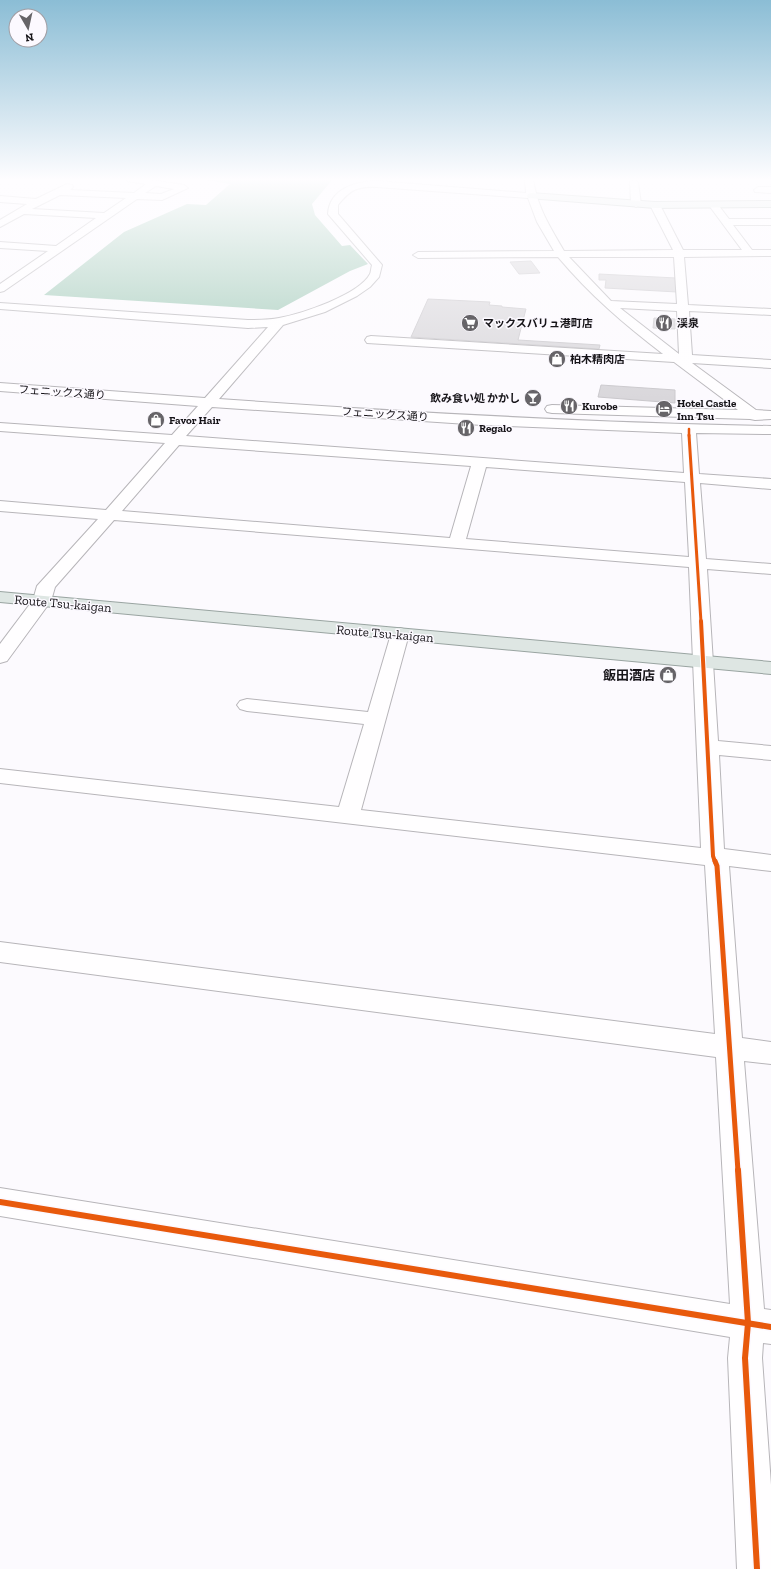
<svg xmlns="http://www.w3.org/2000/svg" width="771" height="1569" font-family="'Zilla Slab','Noto Sans JP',serif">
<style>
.water{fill:#a1cab8}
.building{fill:#d9d7db;stroke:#cac8cc}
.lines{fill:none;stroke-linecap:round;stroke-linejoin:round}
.minor-casing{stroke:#b7b5b9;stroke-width:2}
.major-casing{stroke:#99a4a1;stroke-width:2}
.minor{fill:#fffeff;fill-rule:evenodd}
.major{fill:#dee6e3;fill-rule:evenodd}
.cycleway-far4-casing{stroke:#fcf9ff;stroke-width:4}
.cycleway-far3-casing{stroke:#fcf9ff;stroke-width:5}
.cycleway-far2-casing{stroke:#fcf9ff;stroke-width:6}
.cycleway-far1-casing{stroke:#fcf9ff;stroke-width:8}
.cycleway-casing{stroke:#fcf9ff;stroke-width:9}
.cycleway-far4{stroke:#e8590c;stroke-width:2.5}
.cycleway-far3{stroke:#e8590c;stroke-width:3}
.cycleway-far2{stroke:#e8590c;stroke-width:4}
.cycleway-far1{stroke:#e8590c;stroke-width:5}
.cycleway{stroke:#e8590c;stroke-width:6}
.labels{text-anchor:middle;stroke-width:3;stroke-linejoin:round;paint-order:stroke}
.far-poi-label{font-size:11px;font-weight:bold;fill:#161418;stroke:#fcf9ff;text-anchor:start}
.far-street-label{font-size:11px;fill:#161418;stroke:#fcf9ff}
.street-label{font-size:13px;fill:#161418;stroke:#fcf9ff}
.poi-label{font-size:13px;font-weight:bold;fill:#161418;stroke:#fcf9ff;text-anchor:end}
</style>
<rect width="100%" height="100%" fill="#fcfafe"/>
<path class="water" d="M200,179H333L312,204L315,215L342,246L350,245L368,264L350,271L278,310L44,295L124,232L187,204L206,205L230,184Z"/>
<g class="building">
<path d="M531,261L540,273L519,274L510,262Z"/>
<path d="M599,274L676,278L677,292L605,288L606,280H599Z"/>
<path d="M428,299L490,302L489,305L502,306V307L526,309L518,340L600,345L599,349L411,337Z"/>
<path d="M654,318L675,319V329L653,328Z"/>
<path d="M601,385L675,390V403L598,397Z"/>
</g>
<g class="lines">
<defs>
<g id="minor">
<path d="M126,179H145L184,185L188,188L162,200L137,199L4,291L0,292V284L48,251L0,248V242L56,246L96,218L24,214L0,227V220L27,204L0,202V196L36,199L67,184L72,185L73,187L70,190L134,193L146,184L127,181ZM156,186L174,189L161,194L145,193ZM60,195L126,198L104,213L32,209Z"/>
<path d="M525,179H533C537,207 550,227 564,251L673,250L650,205L655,202L660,205L683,250H742L708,204L710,202H716L729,219H771V225H733L752,250H771V256L684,257L688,305L771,309V315L689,311L692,355L771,360V368L692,363L756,410L771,411V419L755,420L750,419L552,413L547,412L545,409L547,406L552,405L738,410L674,362L367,343L365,340L367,337L371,336L663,354C624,324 590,295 558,257L418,258L413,255L418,252L554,251L537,222L528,198L377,187C357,186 350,190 338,205V214L382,265L379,277L370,287L357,296L325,312L283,325L219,399C403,412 586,423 771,426V434L696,433L699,474L771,479V489L700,483L706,559L771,564V574L707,569L718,741L771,746V760L719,755L724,849L771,855V871L729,866L742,1038L771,1042V1064L744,1061L764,1309L771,1310V1344L763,1343L762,1358L771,1485V1569H737L728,1358L730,1337L0,1216V1188L730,1304L716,1057L0,962V942L715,1034L705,865L0,783V769L339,807L364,724L247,711L240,709L237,705L240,701L247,699L368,712L391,634L393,630L400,628L407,630L409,634L361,810L701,848L689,567L114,520L55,587L51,601L48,605L7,661L0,663V644L33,600L37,586L98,519L0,511V501L106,510L165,443L0,431V423L172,435L198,406L0,391V383L205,398L268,327L248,328L0,309V303L248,320C258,320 269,320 279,318C301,314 359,295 370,274C371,272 371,268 372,265L328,214C329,189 356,181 377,181L526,193ZM569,257H674L677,304L611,301ZM620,308L677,311L679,354ZM212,407L482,425L682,433L684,473L186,436ZM179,445L471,466L450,538L122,511ZM486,467L685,482L689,557L466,539Z"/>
<path d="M634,179L638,182L641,204L636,207L631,204L630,182Z"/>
<path d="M758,187H771V193L755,192L754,190Z"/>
</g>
<g id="major">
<path d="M531,193L655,202L771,201V207L655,208L528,198L527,196L528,194Z"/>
<path d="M0,592L771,662V674L0,602Z"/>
</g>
</defs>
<use href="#minor" class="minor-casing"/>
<use href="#major" class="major-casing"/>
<use href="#minor" class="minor"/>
<use href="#major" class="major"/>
<defs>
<path id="cycleway-far4" d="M689,429V436"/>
<path id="cycleway-far3" d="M689,435L701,622"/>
<path id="cycleway-far2" d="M701,621L713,856L715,862"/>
<path id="cycleway-far1" d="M715,861L717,866L738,1171"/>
<g id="cycleway">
<path d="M738,1170L748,1323L745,1358L757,1569"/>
<path d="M0,1202L771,1327"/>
</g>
</defs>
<use href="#cycleway-far4" class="cycleway-far4-casing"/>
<use href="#cycleway-far3" class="cycleway-far3-casing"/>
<use href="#cycleway-far2" class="cycleway-far2-casing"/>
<use href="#cycleway-far1" class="cycleway-far1-casing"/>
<use href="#cycleway" class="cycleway-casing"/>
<use href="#cycleway-far4" class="cycleway-far4"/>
<use href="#cycleway-far3" class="cycleway-far3"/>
<use href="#cycleway-far2" class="cycleway-far2"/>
<use href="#cycleway-far1" class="cycleway-far1"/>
<use href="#cycleway" class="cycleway"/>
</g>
<linearGradient id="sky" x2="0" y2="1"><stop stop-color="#8bbdd5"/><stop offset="0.45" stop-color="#fefdff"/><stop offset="1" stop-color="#fefdff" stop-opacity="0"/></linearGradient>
<rect width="771" height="399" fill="url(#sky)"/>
<defs>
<symbol id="supermarket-disc" viewBox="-11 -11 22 22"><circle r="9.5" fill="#666468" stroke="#fcf9ff"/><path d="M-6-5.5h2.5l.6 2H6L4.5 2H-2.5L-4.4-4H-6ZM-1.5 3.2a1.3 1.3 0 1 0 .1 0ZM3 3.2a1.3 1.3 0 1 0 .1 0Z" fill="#fff"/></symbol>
<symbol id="restaurant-disc" viewBox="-11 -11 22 22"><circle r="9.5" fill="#666468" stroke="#fcf9ff"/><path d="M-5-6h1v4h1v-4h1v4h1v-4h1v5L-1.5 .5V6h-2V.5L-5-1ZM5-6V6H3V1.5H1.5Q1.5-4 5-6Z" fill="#fff"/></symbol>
<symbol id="shop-disc" viewBox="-11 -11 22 22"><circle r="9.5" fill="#666468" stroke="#fcf9ff"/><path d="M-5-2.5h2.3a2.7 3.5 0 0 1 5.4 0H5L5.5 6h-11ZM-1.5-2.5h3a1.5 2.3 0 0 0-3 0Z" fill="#fff"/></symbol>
<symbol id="bar-disc" viewBox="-11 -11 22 22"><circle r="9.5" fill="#666468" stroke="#fcf9ff"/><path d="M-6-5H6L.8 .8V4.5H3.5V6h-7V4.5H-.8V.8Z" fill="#fff"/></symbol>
<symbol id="hotel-disc" viewBox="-11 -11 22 22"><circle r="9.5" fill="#666468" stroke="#fcf9ff"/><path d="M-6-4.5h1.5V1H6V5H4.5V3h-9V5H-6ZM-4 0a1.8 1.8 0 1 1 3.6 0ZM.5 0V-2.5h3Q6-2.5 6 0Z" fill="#fff"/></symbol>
</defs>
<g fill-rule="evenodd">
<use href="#supermarket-disc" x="460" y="313" width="20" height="20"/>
<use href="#restaurant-disc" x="654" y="313" width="20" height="20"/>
<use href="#shop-disc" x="547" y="349" width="20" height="20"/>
<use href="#bar-disc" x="523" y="388" width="20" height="20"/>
<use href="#restaurant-disc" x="559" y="396" width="20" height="20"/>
<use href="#hotel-disc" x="654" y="399" width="20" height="20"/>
<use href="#shop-disc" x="146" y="410" width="20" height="20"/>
<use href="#restaurant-disc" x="456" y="418" width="20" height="20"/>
<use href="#shop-disc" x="658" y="665" width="20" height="20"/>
</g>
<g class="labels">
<g class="far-poi-label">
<text x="483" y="327">マックスバリュ港町店</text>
<text x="677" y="327">渓泉</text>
<text x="570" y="363">柏木精肉店</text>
<text x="520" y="402" text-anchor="end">飲み食い処 かかし</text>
<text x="677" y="407">Hotel Castle<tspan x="677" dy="13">Inn Tsu</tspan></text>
<text x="582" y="410">Kurobe</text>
<text x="169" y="424">Favor Hair</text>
<text x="479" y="432">Regalo</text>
</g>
<g class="far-street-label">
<text transform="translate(62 392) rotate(4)" y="4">フェニックス通り</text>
<text transform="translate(385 414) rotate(4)" y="4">フェニックス通り</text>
</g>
<g class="street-label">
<text transform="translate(63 603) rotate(5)" y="5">Route Tsu-kaigan</text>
<text transform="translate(385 633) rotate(5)" y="5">Route Tsu-kaigan</text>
</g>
<g class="poi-label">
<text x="655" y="680">飯田酒店</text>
</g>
</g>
<g transform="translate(28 28) rotate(171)"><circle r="19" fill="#fcf9ff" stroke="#a09da3"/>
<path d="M0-3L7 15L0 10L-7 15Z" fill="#666468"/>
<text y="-6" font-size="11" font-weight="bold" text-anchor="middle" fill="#161418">N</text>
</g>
</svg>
